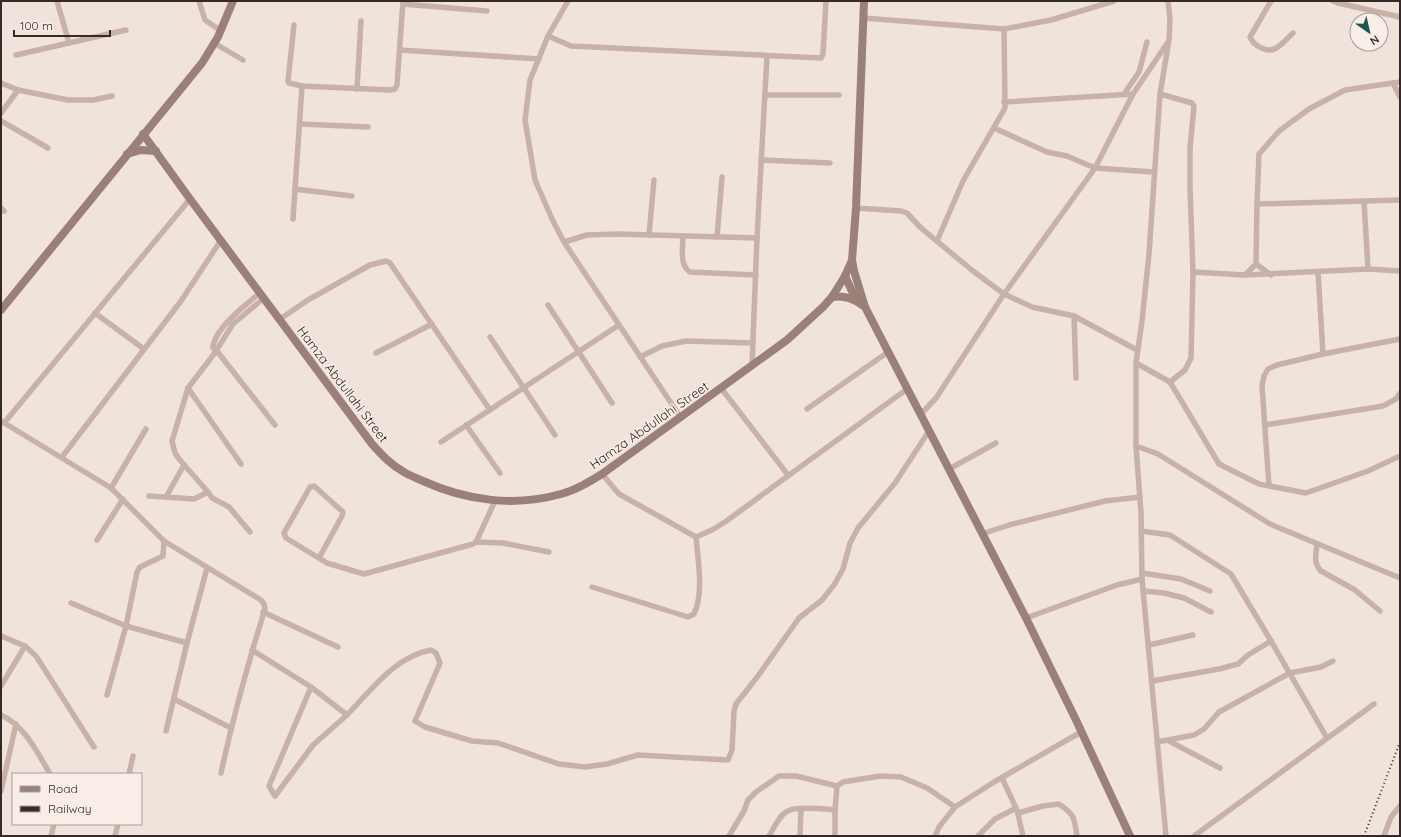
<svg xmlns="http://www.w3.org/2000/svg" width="1401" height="837" font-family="Quicksand,sans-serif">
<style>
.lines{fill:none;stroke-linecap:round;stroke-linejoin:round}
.street{stroke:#c8b1a8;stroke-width:5.5}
.secondary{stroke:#9b807a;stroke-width:8}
.rail{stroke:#352a28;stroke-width:2;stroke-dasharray:1 3;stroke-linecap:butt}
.labels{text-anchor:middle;stroke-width:3;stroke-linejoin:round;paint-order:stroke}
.street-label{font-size:13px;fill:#352a28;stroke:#f8eee7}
</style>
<rect width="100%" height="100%" fill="#f0e3db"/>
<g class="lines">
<g class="street">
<path d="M57,1L69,43"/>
<path d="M199,1L205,20L221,31"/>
<path d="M568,1L548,36L530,80L525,120L535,180L553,221L564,242L681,418"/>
<path d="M1271,1L1250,37C1252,41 1254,44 1258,46C1274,57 1282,43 1293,33"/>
<path d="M1333,1L1338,3L1400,17"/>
<path d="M403,4L487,11"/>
<path d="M863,18L1004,29L1051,20L1114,1"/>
<path d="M294,25L288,81L289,83L302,86L391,90L395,89L397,85L403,1"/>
<path d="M548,36L571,46L821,58L823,54L826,1"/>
<path d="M214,43L243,60"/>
<path d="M400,50L539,59"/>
<path d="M16,55L126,30"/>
<path d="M1,83L18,90L68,100H93L112,96"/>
<path d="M1393,83L1400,97"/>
<path d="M357,89L361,21"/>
<path d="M1124,94L1139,72L1147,42"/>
<path d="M1160,94L1192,103L1194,106L1190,148V188L1193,272L1191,358L1185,370L1170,382"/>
<path d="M765,95H839"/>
<path d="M1004,102L1133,94"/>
<path d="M1,113L18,90"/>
<path d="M1,121L48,148"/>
<path d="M300,124L368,127"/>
<path d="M994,128L1047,152L1067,156L1095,168L1154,172"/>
<path d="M761,160L830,163"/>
<path d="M295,189L352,196"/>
<path d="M1364,201L1368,269"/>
<path d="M1257,204L1259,154L1279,131L1309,109L1345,90L1400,82"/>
<path d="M1,208L4,211"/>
<path d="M856,208L901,211L907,213L921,228L973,271L1004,294L1032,307L1074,316L1137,350"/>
<path d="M293,219L302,86"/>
<path d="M649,235L654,180"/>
<path d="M683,236C683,248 679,265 690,272L756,275"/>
<path d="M717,237L722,177"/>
<path d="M937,241L963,181L1005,108L1004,29"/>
<path d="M564,242L587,235L618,234L757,238"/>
<path d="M1256,264L1271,275"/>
<path d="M1193,272L1245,275L1368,269L1400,271"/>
<path d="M1318,272L1323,354"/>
<path d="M1245,275L1256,264L1257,204L1400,200"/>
<path d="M548,305L612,403"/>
<path d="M95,313L144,349"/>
<path d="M1074,316L1076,378"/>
<path d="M280,319L308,300L370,265L386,261L390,263L490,410"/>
<path d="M490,337L555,435"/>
<path d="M213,346L275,425"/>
<path d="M213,348C213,330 246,304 260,293"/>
<path d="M376,353L432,324"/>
<path d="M640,357L662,346L686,341L753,343"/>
<path d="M1136,363L1170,382L1219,464L1259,484L1306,493L1368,471L1400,456"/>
<path d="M752,365L757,238L767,56"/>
<path d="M188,388L241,464"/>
<path d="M721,388L788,475"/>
<path d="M807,409L888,352"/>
<path d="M921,414L936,398L1004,294L1095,168L1133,94L1168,42"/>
<path d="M1,421L111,488L164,541L261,600L264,604L265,609C248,663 233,718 221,773"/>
<path d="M4,423L190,199"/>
<path d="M466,425L500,473"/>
<path d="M1265,425L1383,406L1396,399L1400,393"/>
<path d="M441,442L619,325"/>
<path d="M1136,446L1158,454L1270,524L1400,578"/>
<path d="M62,457L181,301L221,240"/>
<path d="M949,469L996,443"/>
<path d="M602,474L619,494L696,537"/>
<path d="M1269,486L1262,386L1264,376L1268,369L1277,365L1323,354L1400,339"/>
<path d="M111,488L146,429"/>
<path d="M149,496L194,499L208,492"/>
<path d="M166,497L184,465"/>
<path d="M1141,531L1170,535L1231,574L1271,641L1327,738"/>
<path d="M250,532L229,507L212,498L208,492L179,459L175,453L172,441L188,388L214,354L233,324L264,298"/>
<path d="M982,534L1009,525L1105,501L1140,497"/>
<path d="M696,537L712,530L725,522L907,389"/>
<path d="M97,540L123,499"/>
<path d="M476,542L495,501"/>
<path d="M1317,544C1316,554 1313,563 1321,571L1355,590L1380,611"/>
<path d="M319,558L342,516L343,512L314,486L310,487L284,533L286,538L327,563L364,574L473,544L476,542L503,543L549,552"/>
<path d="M1142,573L1181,579L1210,591"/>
<path d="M592,587L688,617L694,614C704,594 698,560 696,537"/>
<path d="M1143,591L1164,593L1184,598L1211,612"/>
<path d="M71,603L126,626L187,643"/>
<path d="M263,612L338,647"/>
<path d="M1026,618L1117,585L1142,579"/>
<path d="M1,636L25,646L36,656L94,747"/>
<path d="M1149,645L1193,635"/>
<path d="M252,650L311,687L347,715L313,745L275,796L269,786L311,687"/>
<path d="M1152,681L1219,669L1238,664L1248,655L1271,641"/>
<path d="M1,686L25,646"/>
<path d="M107,695L126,626L137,572L140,567L163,556L164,541"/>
<path d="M174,699L231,728"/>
<path d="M1,715C25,726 37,752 50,774"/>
<path d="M347,715C371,690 396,656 431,650L436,653L440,663L415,721L425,727L472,741L498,743L559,764L585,767L607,764L638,755L728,760L732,750L734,711L736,704L758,676L799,618L822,600L834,585L843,569L850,543L858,528L895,483L929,431"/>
<path d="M166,731L187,643L207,568"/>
<path d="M1169,741L1220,768"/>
<path d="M1157,742L1194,735L1204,729L1219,712L1290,673L1321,667L1333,661"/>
<path d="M129,774L133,756"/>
<path d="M1,791L16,724"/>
<path d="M1017,810L1023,836"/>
<path d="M1018,813L1043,806L1059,804C1075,815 1074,817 1077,836"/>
<path d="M51,836L54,824"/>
<path d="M115,836L118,824"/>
<path d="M729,836L744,811L748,800L756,792L779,776H796L837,786"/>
<path d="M769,836C774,828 779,815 788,811C797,806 824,809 835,810"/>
<path d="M800,836L801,809"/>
<path d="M835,836V810L837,786L843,782L880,776L901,777L927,788L955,807"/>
<path d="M935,836L939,827L955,807L994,782L1081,732"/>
<path d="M978,836L995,819L1016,808L1002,778"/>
<path d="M1166,836L1142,579L1141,513L1136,446V363L1142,321L1149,254L1160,94L1169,40L1170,18L1168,1"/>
<path d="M1194,836L1374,704"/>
<path d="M1384,836L1391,817L1400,806"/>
</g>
<g class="secondary">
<path d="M864,1L856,208L852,260L854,271L865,307L1026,618L1076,720L1130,836"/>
<path d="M143,134L190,199L372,444C382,455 391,465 404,472C410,476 417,478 423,481C467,501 515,507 561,494C576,490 589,482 602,474L787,340L823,307L832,297L845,276L852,260"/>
<path d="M127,154L141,150L156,151"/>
<path d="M845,276L856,300"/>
<path d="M832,297C845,295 854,299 865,307"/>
<path d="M1,310L202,63L218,37L233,1"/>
</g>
<path class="rail" d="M1364,836L1400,742"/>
</g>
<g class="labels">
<g class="street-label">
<text transform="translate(343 384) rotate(53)" y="5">Hamza Abdullahi Street</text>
<text transform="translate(649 425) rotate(-35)" y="5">Hamza Abdullahi Street</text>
</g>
</g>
<rect width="1401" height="837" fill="none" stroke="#352a28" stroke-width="4"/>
<rect x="12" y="773" width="130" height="52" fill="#f8eee7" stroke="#aaa09b"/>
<rect x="20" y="786" width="20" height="6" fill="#9b807a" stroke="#aaa09b"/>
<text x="48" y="793" font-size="12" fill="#352a28">Road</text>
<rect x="20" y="806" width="20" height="6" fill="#352a28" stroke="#aaa09b"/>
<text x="48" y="813" font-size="12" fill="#352a28">Railway</text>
<g transform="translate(1369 32) rotate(146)"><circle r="19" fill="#f8eee7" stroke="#aaa09b"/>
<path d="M0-3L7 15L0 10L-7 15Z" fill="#20544f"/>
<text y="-6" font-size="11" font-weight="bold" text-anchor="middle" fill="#352a28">N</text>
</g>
<path d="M14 30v6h96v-6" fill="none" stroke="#352a28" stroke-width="2"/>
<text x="20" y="30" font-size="12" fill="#352a28" stroke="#f8eee7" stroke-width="3" paint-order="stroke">100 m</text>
</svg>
